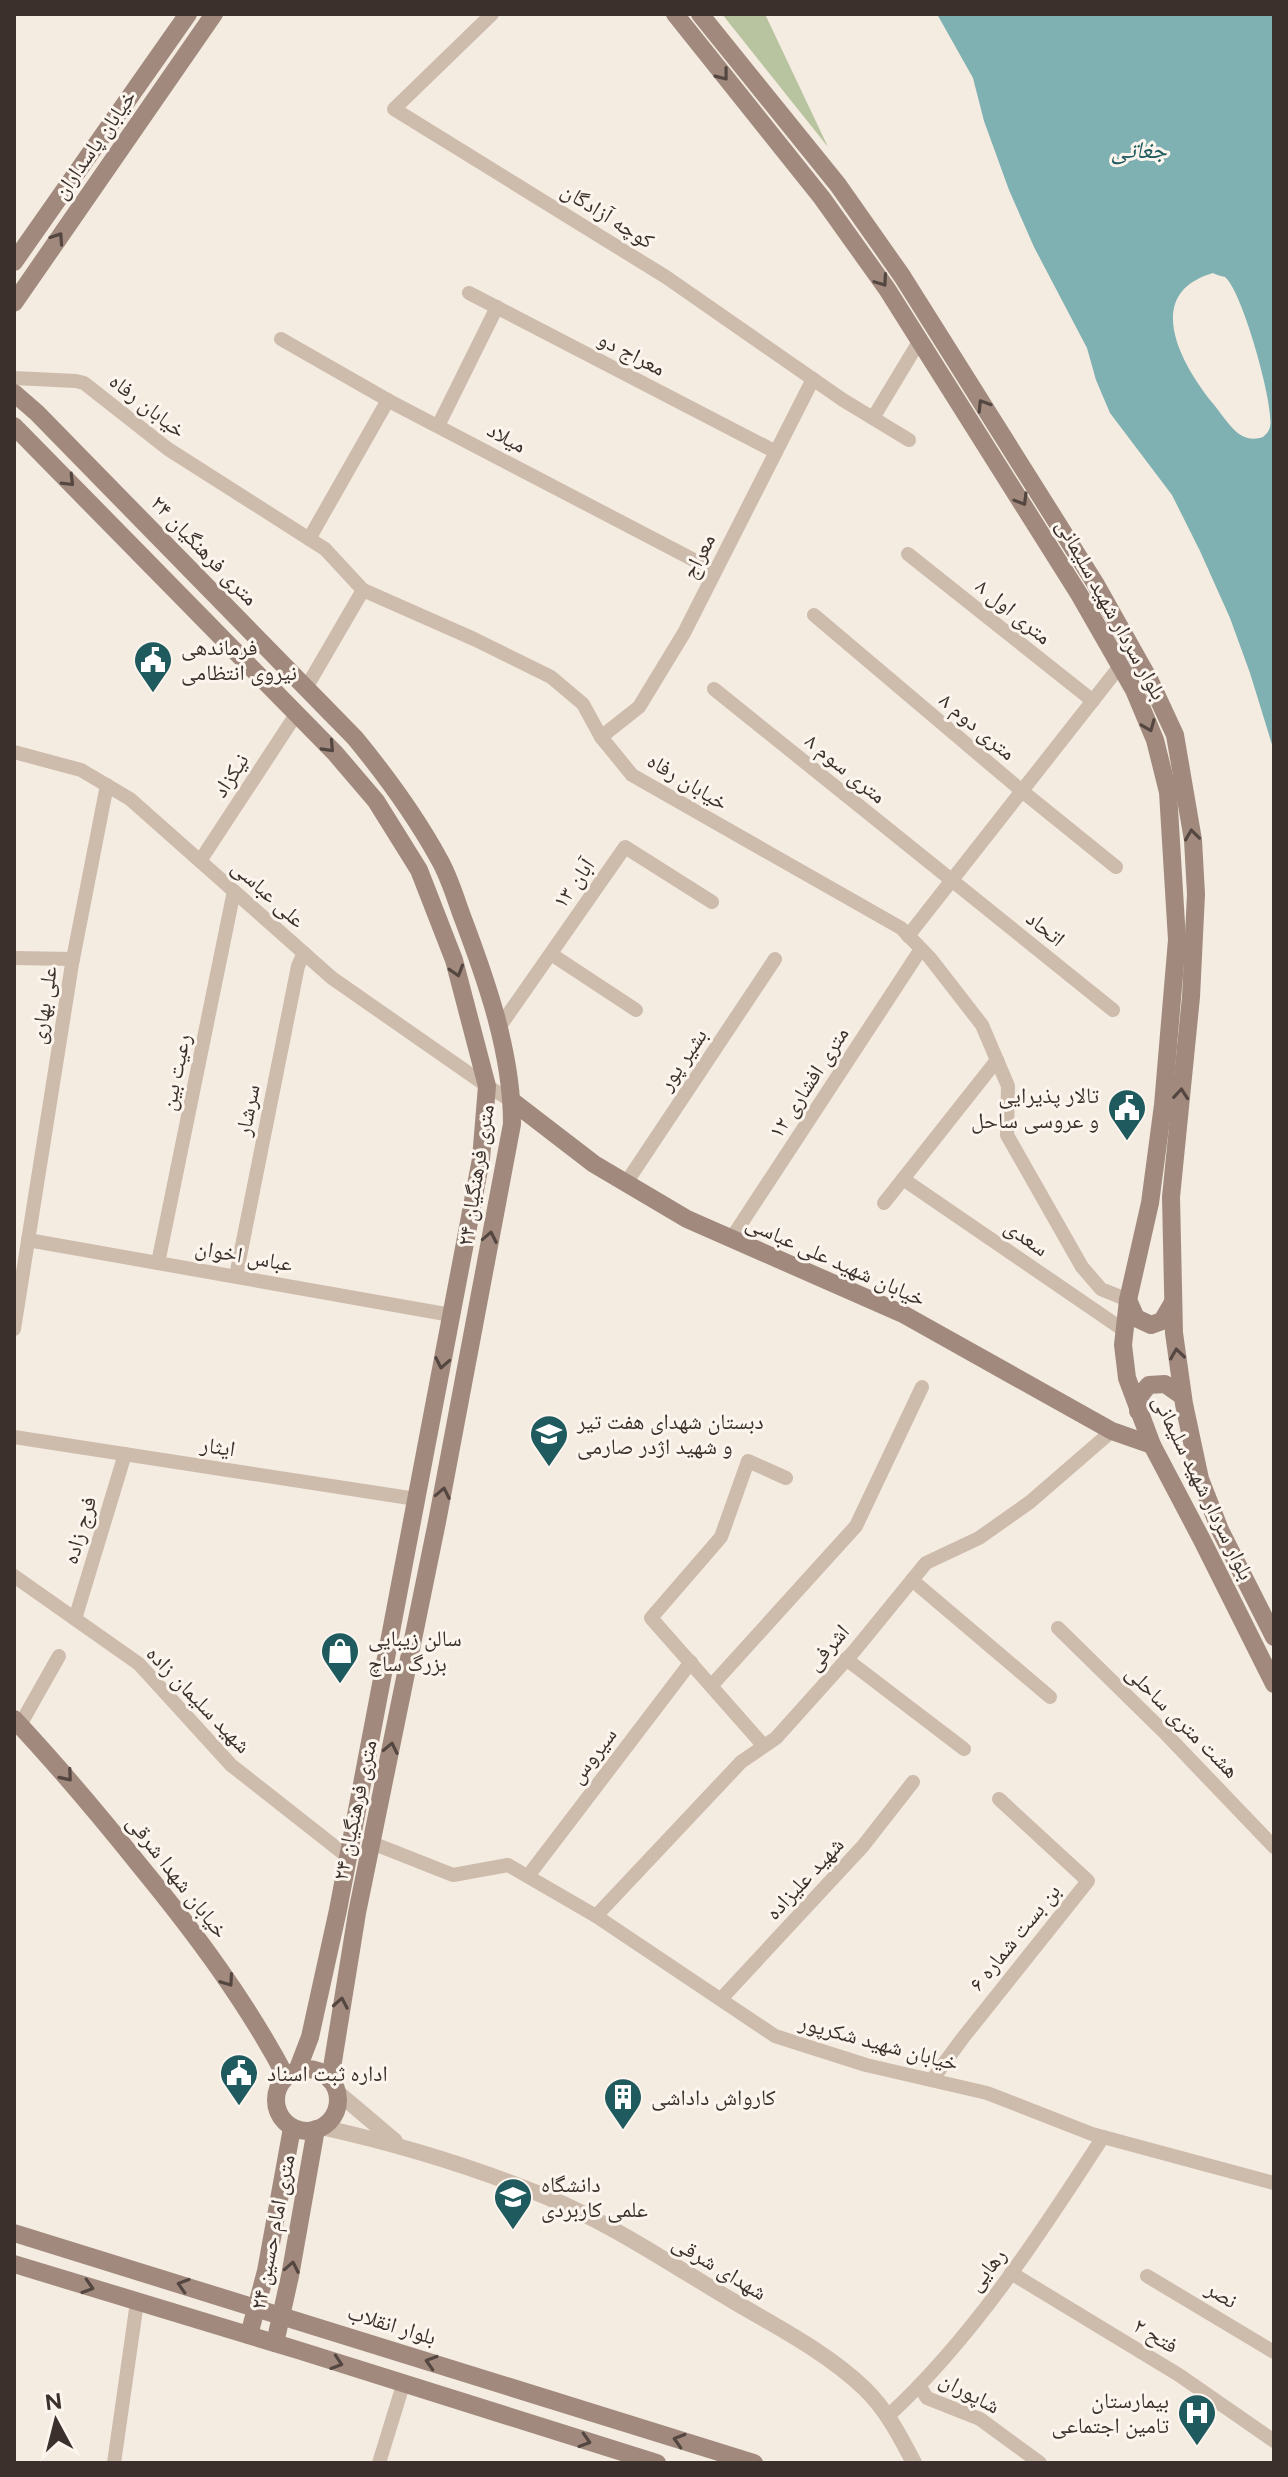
<svg xmlns="http://www.w3.org/2000/svg" width="1288" height="2477" font-family="Figtree,'Noto Naskh Arabic',sans-serif">
<style>
.green{fill:#b8c4a0}
.water{fill:#7fb0b2;fill-rule:evenodd}
.lines{fill:none;stroke-linecap:round;stroke-linejoin:round}
.minor{stroke:#cdbbac;stroke-width:14}
.tertiary{stroke:#cdbbac;stroke-width:16}
.secondary{stroke:#a18a7d;stroke-width:18}
.oneway{stroke:#544640}
.labels{text-anchor:middle;stroke-width:6;stroke-linejoin:round;paint-order:stroke}
.street-label{font-size:22px;fill:#3b302b;stroke:#fbf5ee}
.poi-label{font-size:22px;fill:#3b302b;stroke:#fbf5ee;text-anchor:start}
.water-label{font-size:24px;font-style:italic;fill:#1f5a5e;stroke:#fbf5ee}
</style>
<rect width="100%" height="100%" fill="#f4ebe1"/>
<path class="green" d="M722,14H765L828,147Z"/>
<path class="water" d="M937,14H1274V751L1250,673L1230,618L1200,551L1172,495L1110,413L1096,380L1087,348L1034,247L1009,190L984,121L973,78ZM1213,273C1214,274 1224,277 1225,277C1242,290 1275,407 1270,427C1268,433 1267,433 1263,437C1255,440 1246,439 1239,434C1230,427 1222,415 1215,406C1183,368 1140,294 1213,273Z"/>
<g class="lines">
<g class="minor">
<path d="M492,14L394,109L666,277L843,400L909,440"/>
<path d="M469,293L776,452"/>
<path d="M281,339L393,403L715,571"/>
<path d="M14,378L76,381L84,383L168,449L325,549L363,590L474,639L551,677L583,704L601,737L632,775L901,928L930,958L982,1025L1008,1086L1007,1135L1082,1267L1101,1289L1128,1300"/>
<path d="M873,418L920,340"/>
<path d="M438,426L497,307"/>
<path d="M309,539L388,400"/>
<path d="M908,554L1093,701"/>
<path d="M814,615L1022,791L1116,867"/>
<path d="M306,688L363,590"/>
<path d="M714,689L1113,1010"/>
<path d="M601,737L639,707L684,633L813,379"/>
<path d="M14,752L81,770L130,799L332,978L487,1086L512,1101"/>
<path d="M200,861L297,713"/>
<path d="M908,936L1120,666"/>
<path d="M551,954L636,1010"/>
<path d="M14,958L73,959"/>
<path d="M498,1029L625,847L712,902"/>
<path d="M903,1179L1125,1331"/>
<path d="M626,1183L775,959"/>
<path d="M884,1203L997,1060"/>
<path d="M731,1239L921,949"/>
<path d="M28,1240L451,1315"/>
<path d="M158,1263L234,891"/>
<path d="M236,1276L298,966L304,953"/>
<path d="M14,1329L72,964L107,785"/>
<path d="M14,1437L416,1499"/>
<path d="M14,1576L139,1664L231,1765L348,1857"/>
<path d="M912,1580L1050,1697"/>
<path d="M75,1619L125,1454"/>
<path d="M1058,1628L1163,1731L1274,1847"/>
<path d="M846,1659L964,1749"/>
<path d="M712,1685L856,1526L922,1387"/>
<path d="M20,1725L59,1656"/>
<path d="M764,1746L651,1618L721,1537L748,1461L786,1478"/>
<path d="M372,1843L453,1875L508,1865L596,1916L775,2036L866,2065L987,2093L1092,2134L1274,2183"/>
<path d="M528,1876L691,1662"/>
<path d="M596,1916L741,1762L776,1738L855,1650L926,1563L979,1538L1030,1502L1112,1431"/>
<path d="M721,1999L863,1846L913,1782"/>
<path d="M932,2080L962,2039L1088,1881L999,1799"/>
<path d="M1011,2273L1179,2375L1274,2441"/>
<path d="M1147,2276L1274,2352"/>
<path d="M920,2387L927,2398L980,2419L1040,2463"/>
<path d="M888,2416C973,2338 1041,2233 1103,2137"/>
<path d="M114,2463L137,2302"/>
<path d="M379,2463L403,2385"/>
</g>
<g class="tertiary">
<path d="M336,2091L395,2141"/>
<path d="M321,2127C398,2144 474,2167 547,2197C612,2224 672,2265 733,2301C777,2327 826,2352 864,2388C886,2409 900,2436 914,2463"/>
</g>
<g class="secondary">
<path d="M675,14L822,198L887,289L1079,594L1134,690L1155,740L1168,792L1177,940L1163,1105L1150,1203L1128,1300L1123,1345L1127,1378L1152,1445L1202,1540L1274,1684"/>
<path d="M700,14L838,185L902,276L1095,583L1150,681L1175,735L1193,840L1196,894L1191,997L1171,1197L1174,1333L1184,1404L1200,1479L1220,1530L1274,1637"/>
<path d="M14,262L188,14"/>
<path d="M14,303L214,14"/>
<path d="M14,393L37,413L355,738C387,777 415,815 439,859C449,876 455,897 462,916C487,982 512,1053 512,1124L437,1522L357,1913L330,2080"/>
<path d="M14,426L335,753L376,801L419,870L454,960L487,1086L481,1159L338,1910L310,2037L297,2071"/>
<path d="M512,1101L594,1164L687,1219L903,1314L1112,1431L1152,1445"/>
<path d="M1128,1300L1136,1318L1151,1325L1162,1321L1172,1304"/>
<path d="M1138,1411L1141,1394L1149,1385L1165,1384L1182,1396"/>
<path d="M14,1719C59,1767 100,1816 141,1867C195,1933 246,2001 286,2077"/>
<circle cx="307" cy="2100" r="31"/>
<path d="M14,2233L754,2463"/>
<path d="M14,2264L301,2351L657,2463"/>
<path d="M249,2335L266,2271L292,2128"/>
<path d="M275,2343L290,2276L316,2129"/>
</g>
</g>
<defs><path id="oneway-chevron" d="M-2-3.5L2.5 0L-2 3.5" fill="none" stroke-width="1.6" stroke-linecap="round" stroke-linejoin="round" transform="scale(2)"/></defs>
<g class="oneway">
<use href="#oneway-chevron" transform="translate(723 75) rotate(52)"/>
<use href="#oneway-chevron" transform="translate(58 238) rotate(-56)"/>
<use href="#oneway-chevron" transform="translate(882 281) rotate(55)"/>
<use href="#oneway-chevron" transform="translate(983 405) rotate(-122)"/>
<use href="#oneway-chevron" transform="translate(69 481) rotate(45)"/>
<use href="#oneway-chevron" transform="translate(1022 500) rotate(59)"/>
<use href="#oneway-chevron" transform="translate(1149 726) rotate(68)"/>
<use href="#oneway-chevron" transform="translate(329 747) rotate(47)"/>
<use href="#oneway-chevron" transform="translate(1192 835) rotate(-97)"/>
<use href="#oneway-chevron" transform="translate(457 971) rotate(73)"/>
<use href="#oneway-chevron" transform="translate(1181 1094) rotate(-85)"/>
<use href="#oneway-chevron" transform="translate(490 1237) rotate(-79)"/>
<use href="#oneway-chevron" transform="translate(1177 1354) rotate(-98)"/>
<use href="#oneway-chevron" transform="translate(442 1363) rotate(101)"/>
<use href="#oneway-chevron" transform="translate(443 1493) rotate(-79)"/>
<use href="#oneway-chevron" transform="translate(391 1748) rotate(-78)"/>
<use href="#oneway-chevron" transform="translate(67 1776) rotate(50)"/>
<use href="#oneway-chevron" transform="translate(228 1981) rotate(55)"/>
<use href="#oneway-chevron" transform="translate(341 2003) rotate(-80)"/>
<use href="#oneway-chevron" transform="translate(292 2267) rotate(-79)"/>
<use href="#oneway-chevron" transform="translate(183 2285) rotate(-163)"/>
<use href="#oneway-chevron" transform="translate(88 2287) rotate(17)"/>
<use href="#oneway-chevron" transform="translate(431 2362) rotate(-163)"/>
<use href="#oneway-chevron" transform="translate(337 2363) rotate(18)"/>
<use href="#oneway-chevron" transform="translate(679 2440) rotate(-163)"/>
<use href="#oneway-chevron" transform="translate(585 2441) rotate(17)"/>
</g>
<defs>
<symbol id="civic-pin" viewBox="-11 -11 22 30"><path d="M0 17L-7.5 6A9.5 9.5 0 1 1 7.5 6Z" fill="#1f5a5e" stroke="#fbf5ee"/><path d="M-.6-6.5H3V-4.5H.6V-3L4-1V1h2V6H-6V1h2V-1L-.6-3ZM-1.2 2.5V6h2.4V2.5Z" fill="#fff"/></symbol>
<symbol id="school-pin" viewBox="-11 -11 22 30"><path d="M0 17L-7.5 6A9.5 9.5 0 1 1 7.5 6Z" fill="#1f5a5e" stroke="#fbf5ee"/><path d="M0-5L7-2L0 1L-7-2ZM-4 1L0 2.5L4 1V4Q0 6-4 4Z" fill="#fff"/></symbol>
<symbol id="shop-pin" viewBox="-11 -11 22 30"><path d="M0 17L-7.5 6A9.5 9.5 0 1 1 7.5 6Z" fill="#1f5a5e" stroke="#fbf5ee"/><path d="M-5-2.5h2.3a2.7 3.5 0 0 1 5.4 0H5L5.5 6h-11ZM-1.5-2.5h3a1.5 2.3 0 0 0-3 0Z" fill="#fff"/></symbol>
<symbol id="building-pin" viewBox="-11 -11 22 30"><path d="M0 17L-7.5 6A9.5 9.5 0 1 1 7.5 6Z" fill="#1f5a5e" stroke="#fbf5ee"/><path d="M-4-6H4V6H1V3H-1V6H-4ZM-2.5-4.3h1.7v1.8h-1.7ZM.8-4.3h1.7v1.8H.8ZM-2.5-1h1.7V.8h-1.7ZM.8-1h1.7V.8H.8Z" fill="#fff"/></symbol>
<symbol id="university-pin" viewBox="-11 -11 22 30"><path d="M0 17L-7.5 6A9.5 9.5 0 1 1 7.5 6Z" fill="#1f5a5e" stroke="#fbf5ee"/><path d="M0-5L7-2L0 1L-7-2ZM-4 1L0 2.5L4 1V4Q0 6-4 4Z" fill="#fff"/></symbol>
<symbol id="hospital-pin" viewBox="-11 -11 22 30"><path d="M0 17L-7.5 6A9.5 9.5 0 1 1 7.5 6Z" fill="#1f5a5e" stroke="#fbf5ee"/><path d="M-5-5h3v3.5h4V-5h3V5h-3V1.5h-4V5h-3Z" fill="#fff"/></symbol>
</defs>
<g fill-rule="evenodd">
<use href="#civic-pin" x="131" y="638" width="44" height="60"/>
<use href="#civic-pin" x="1105" y="1086" width="44" height="60"/>
<use href="#school-pin" x="527" y="1412" width="44" height="60"/>
<use href="#shop-pin" x="318" y="1629" width="44" height="60"/>
<use href="#civic-pin" x="217" y="2051" width="44" height="60"/>
<use href="#building-pin" x="601" y="2075" width="44" height="60"/>
<use href="#university-pin" x="491" y="2175" width="44" height="60"/>
<use href="#hospital-pin" x="1175" y="2391" width="44" height="60"/>
</g>
<g class="labels">
<g class="street-label">
<text transform="translate(94 144) rotate(-55)" y="8">خیابان پاسداران</text>
<text transform="translate(608 215) rotate(32)" y="8">کوچه آزادگان</text>
<text transform="translate(632 353) rotate(27)" y="8">معراج دو</text>
<text transform="translate(148 405) rotate(38)" y="8">خیابان رفاه</text>
<text transform="translate(507 437) rotate(28)" y="8">میلاد</text>
<text transform="translate(205 550) rotate(46)" y="8">۲۴ متری فرهنگیان</text>
<text transform="translate(698 556) rotate(-63)" y="8">معراج</text>
<text transform="translate(1112 609) rotate(61)" y="8">بلوار سردار شهید سلیمانی</text>
<text transform="translate(1014 611) rotate(39)" y="8">۸ متری اول</text>
<text transform="translate(978 726) rotate(40)" y="8">۸ متری دوم</text>
<text transform="translate(846 768) rotate(39)" y="8">۸ متری سوم</text>
<text transform="translate(230 775) rotate(-57)" y="8">نیکزاد</text>
<text transform="translate(688 781) rotate(31)" y="8">خیابان رفاه</text>
<text transform="translate(573 883) rotate(-55)" y="8">۱۳ آبان</text>
<text transform="translate(269 893) rotate(42)" y="8">علی عباسی</text>
<text transform="translate(1046 928) rotate(39)" y="8">اتحاد</text>
<text transform="translate(43 1005) rotate(-81)" y="8">علی بهاری</text>
<text transform="translate(682 1059) rotate(-56)" y="8">بشیر پور</text>
<text transform="translate(175 1072) rotate(-78)" y="8">رعیت بین</text>
<text transform="translate(808 1082) rotate(-57)" y="8">۱۲ متری افشاری</text>
<text transform="translate(247 1110) rotate(-79)" y="8">سرشار</text>
<text transform="translate(475 1175) rotate(-81)" y="8">۲۴ متری فرهنگیان</text>
<text transform="translate(1027 1237) rotate(35)" y="8">سعدی</text>
<text transform="translate(244 1255) rotate(10)" y="8">عباس اخوان</text>
<text transform="translate(836 1260) rotate(24)" y="8">خیابان شهید علی عباسی</text>
<text transform="translate(218 1446) rotate(9)" y="8">ایثار</text>
<text transform="translate(1204 1487) rotate(64)" y="8">بلوار سردار شهید سلیمانی</text>
<text transform="translate(79 1530) rotate(-73)" y="8">فرج زاده</text>
<text transform="translate(827 1647) rotate(-49)" y="8">اشرفی</text>
<text transform="translate(199 1699) rotate(46)" y="8">شهید سلیمان زاده</text>
<text transform="translate(1183 1721) rotate(45)" y="8">هشت متری ساحلی</text>
<text transform="translate(592 1755) rotate(-53)" y="8">سیروس</text>
<text transform="translate(354 1810) rotate(-78)" y="8">۲۴ متری فرهنگیان</text>
<text transform="translate(178 1876) rotate(52)" y="8">خیابان شهدا شرقی</text>
<text transform="translate(804 1878) rotate(-47)" y="8">شهید علیزاده</text>
<text transform="translate(1014 1937) rotate(-51)" y="8">بن بست شماره ۶</text>
<text transform="translate(879 2042) rotate(15)" y="8">خیابان شهید شکرپور</text>
<text transform="translate(272 2232) rotate(-79)" y="8">۲۴ متری امام حسین</text>
<text transform="translate(720 2267) rotate(31)" y="8">شهدای شرقی</text>
<text transform="translate(986 2269) rotate(-51)" y="8">رهایی</text>
<text transform="translate(1222 2294) rotate(31)" y="8">نصر</text>
<text transform="translate(392 2324) rotate(17)" y="8">بلوار انقلاب</text>
<text transform="translate(1156 2335) rotate(31)" y="8">فتح ۲</text>
<text transform="translate(970 2392) rotate(28)" y="8">شاپوران</text>
</g>
<g class="poi-label">
<text x="181" y="655">فرماندهی<tspan x="181" dy="25">نیروی انتظامی</tspan></text>
<text x="1099" y="1103" text-anchor="end">تالار پذیرایی<tspan x="1099" dy="25">و عروسی ساحل</tspan></text>
<text x="577" y="1429">دبستان شهدای هفت تیر<tspan x="577" dy="25">و شهید اژدر صارمی</tspan></text>
<text x="368" y="1646">سالن زیبایی<tspan x="368" dy="25">بزرگ ساچ</tspan></text>
<text x="267" y="2081">اداره ثبت اسناد</text>
<text x="651" y="2105">کارواش داداشی</text>
<text x="541" y="2192">دانشگاه<tspan x="541" dy="25">علمی کاربردی</tspan></text>
<text x="1169" y="2408" text-anchor="end">بیمارستان<tspan x="1169" dy="25">تامین اجتماعی</tspan></text>
</g>
<g class="water-label">
<text x="1139" y="158">جغاتی</text>
</g>
</g>
<rect width="1288" height="2477" fill="none" stroke="#3b302b" stroke-width="32"/>
<g transform="translate(56 2421) rotate(353)" stroke="#fbf5ee" stroke-width="6" paint-order="stroke">
<path d="M0-6L14 30L0 20L-14 30Z" fill="#3b302b"/>
<text y="-12" font-size="22" font-weight="bold" text-anchor="middle" fill="#3b302b">N</text>
</g>
</svg>
